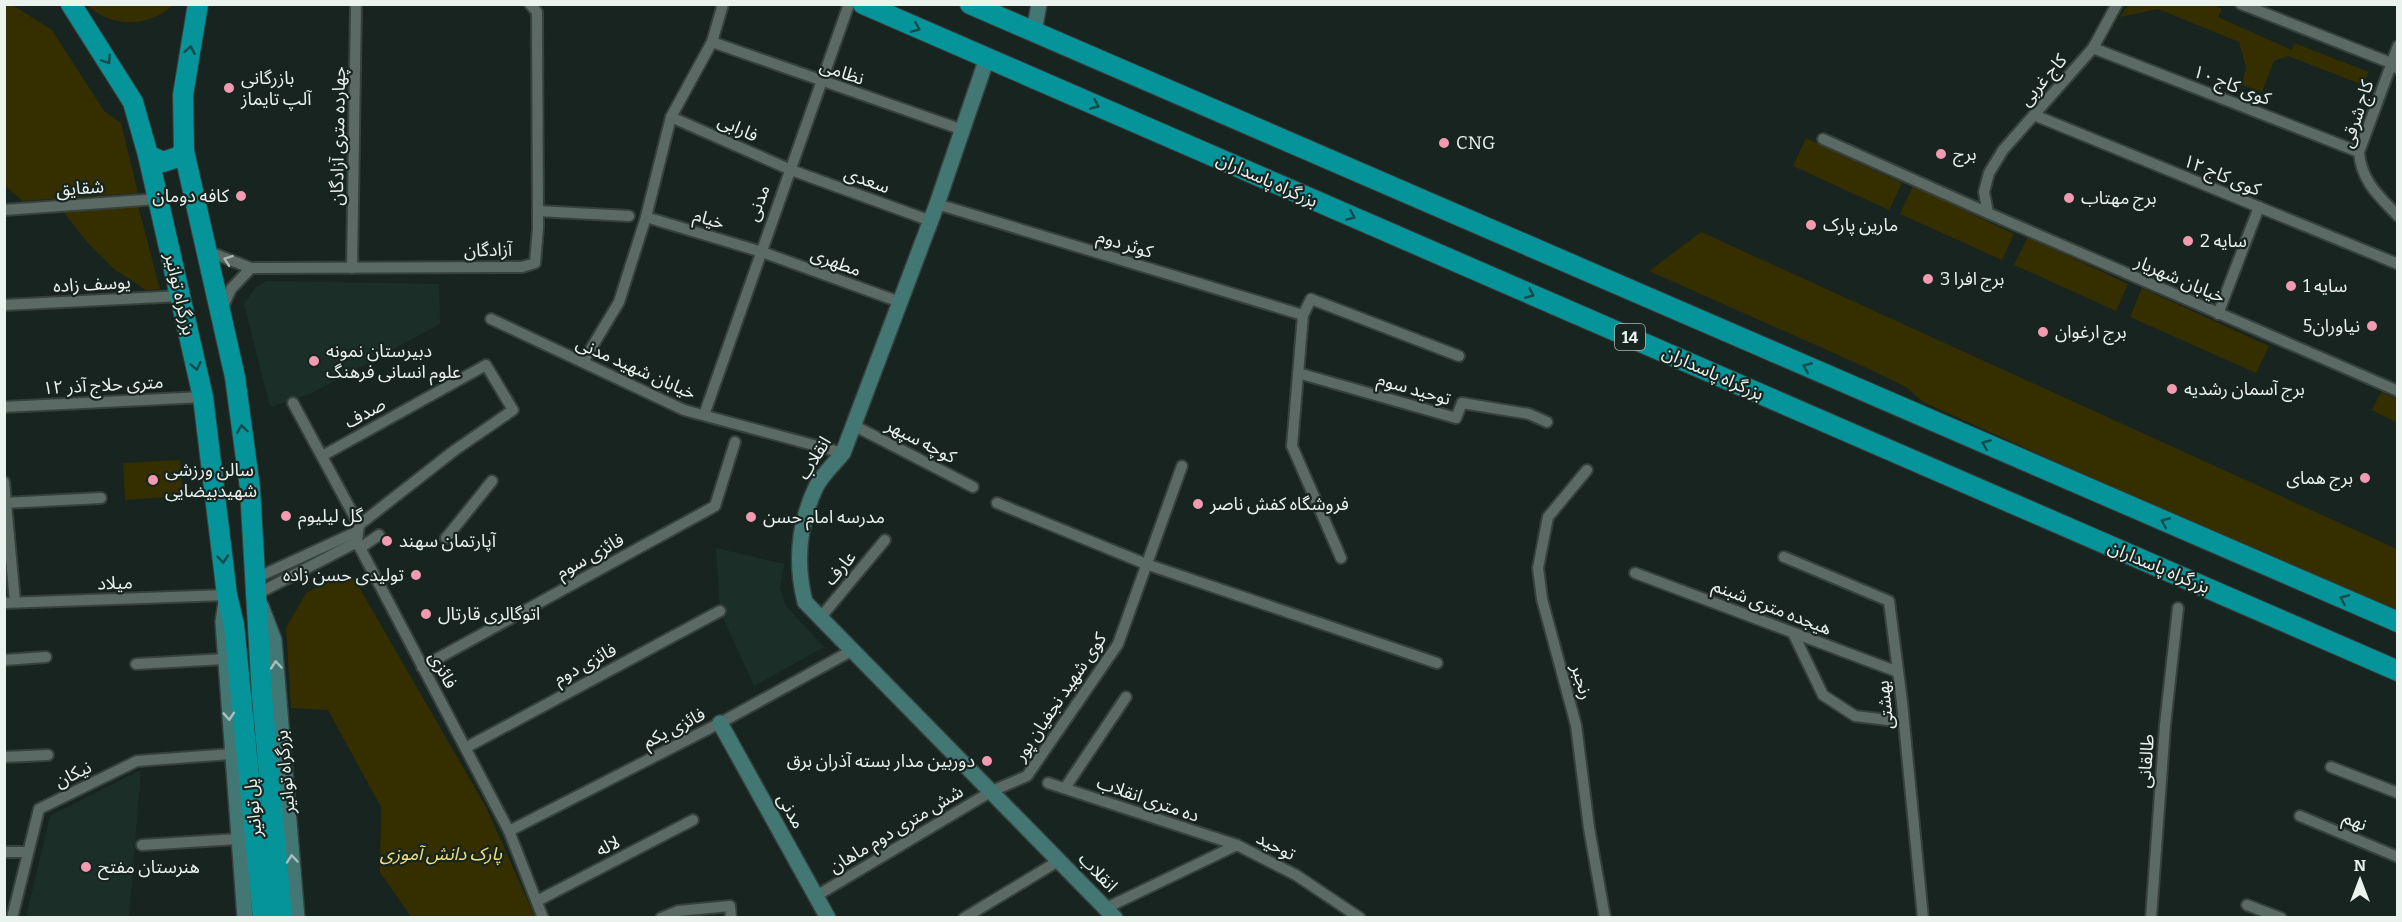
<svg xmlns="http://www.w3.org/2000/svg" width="2402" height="922" font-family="Bitter,'Noto Sans Arabic',serif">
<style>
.built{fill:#1b2f28}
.green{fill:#352f00}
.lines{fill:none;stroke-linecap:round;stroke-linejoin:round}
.street-casing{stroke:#36403c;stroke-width:14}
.secondary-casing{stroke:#36403c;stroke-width:18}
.highway-casing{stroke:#36403c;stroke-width:22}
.street{stroke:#5b6a64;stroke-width:10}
.secondary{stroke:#427774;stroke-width:15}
.highway{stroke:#06949b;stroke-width:20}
.oneway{stroke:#114b4a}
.oneway2{stroke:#aab5b0}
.oneway3{stroke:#a7c1be}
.poi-dot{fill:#f19ab2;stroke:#17241f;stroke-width:2}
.labels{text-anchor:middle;stroke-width:4.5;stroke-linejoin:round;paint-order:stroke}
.shield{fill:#17241f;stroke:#abb5b1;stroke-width:1.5}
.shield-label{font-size:16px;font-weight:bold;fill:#ebf3ef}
.street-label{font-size:18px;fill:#ebf3ef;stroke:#17241f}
.poi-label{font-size:18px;fill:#ebf3ef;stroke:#17241f;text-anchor:start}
.park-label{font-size:18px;font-style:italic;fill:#f2e378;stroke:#17241f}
</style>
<rect width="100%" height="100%" fill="#17241f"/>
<g class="built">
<path d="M267,281L439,284L440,324L310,394L270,407L244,304L256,287Z"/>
<path d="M716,548L784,564L780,588L786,606L824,647L754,686L720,611Z"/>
<path d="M141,770L129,917H26L50,816Z"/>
</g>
<g class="green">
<path d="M11,4L52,30L104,111L121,123L138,193L23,201L5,186L4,5Z"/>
<path d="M87,5H173C149,28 111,28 87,5Z"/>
<path d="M2128,5H2212L2222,9L2218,17L2292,50L2294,43L2369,72L2363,85L2288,56L2274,61L2262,92L2242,85L2246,67L2239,42L2158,9L2120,17Z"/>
<path d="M1806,138L1902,183L1889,210L1793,166Z"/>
<path d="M1913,186L2014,234L2002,260L1900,214Z"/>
<path d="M138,206L160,289L146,290L114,269L88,243L61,209Z"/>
<path d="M1701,232L2397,549V615L1923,402L1906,387L1854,362L1649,271Z"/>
<path d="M2028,237L2128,284L2116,311L2014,265Z"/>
<path d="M2142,288L2269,346L2256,373L2130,317Z"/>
<path d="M2381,392L2397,399V423L2372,410Z"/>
<path d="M180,460L183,496L125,500L123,463Z"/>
<path d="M344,573L352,575L486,807L535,917H411L380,872L381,807L328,710L291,708L286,628L306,593Z"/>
</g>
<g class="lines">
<defs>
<g id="street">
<path d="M2117,4L2093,48L2003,150L1989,173L1984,192L1988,213L2398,391"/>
<path d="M2241,4L2391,63L2398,69"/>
<path d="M712,42L963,130"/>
<path d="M2398,46L2359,152C2361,181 2379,196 2398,216"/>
<path d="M2093,48L2359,152"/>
<path d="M2034,115L2398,264"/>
<path d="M671,117L791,170L931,221"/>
<path d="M1823,139L1988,213"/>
<path d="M937,204L1303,315"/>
<path d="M4,210L158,199"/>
<path d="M538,211L629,216"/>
<path d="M646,217L762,252L900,302"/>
<path d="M207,251L251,268L522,267L535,263L538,228L537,12L530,4"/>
<path d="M352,268L356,4"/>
<path d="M4,305L181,296"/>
<path d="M222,309L231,289L251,268"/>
<path d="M2218,314L2259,207"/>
<path d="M491,319L684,410L843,453"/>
<path d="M583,362L619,302L646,217L671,117L712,42L723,4"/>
<path d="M1298,373L1456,418L1462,403L1529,414L1547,422"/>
<path d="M293,403L359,525L357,542"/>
<path d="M4,407L203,397"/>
<path d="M704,415L849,4"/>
<path d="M853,425L973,487"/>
<path d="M322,456L486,365L513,410L455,450L359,525"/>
<path d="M1587,470L1548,517L1538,568L1542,599L1576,725L1589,828L1605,918"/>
<path d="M4,482L15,602"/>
<path d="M4,503L101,498"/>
<path d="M997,503L1146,564L1437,663"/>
<path d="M446,538L492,481"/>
<path d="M360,548L379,535"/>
<path d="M1784,557L1889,601L1902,702L1923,918"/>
<path d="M1341,558L1292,446L1303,315L1311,299L1459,356"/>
<path d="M1635,573L1898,672"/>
<path d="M256,578L358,531"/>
<path d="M257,594L357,542L509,831L543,918"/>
<path d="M4,603L227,595"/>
<path d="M820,618L885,540"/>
<path d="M1793,633L1823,695L1855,716L1904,722"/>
<path d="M4,660L46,657"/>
<path d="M136,664L225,659"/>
<path d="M422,667L715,506L735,442"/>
<path d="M467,747L720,611"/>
<path d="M4,757L48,755"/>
<path d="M2331,767L2398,793"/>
<path d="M1048,783L1237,845"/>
<path d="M1065,788L1126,697"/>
<path d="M2300,816L2398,857"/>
<path d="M509,831L720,723L851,651"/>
<path d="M142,845L238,839"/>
<path d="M4,852H27"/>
<path d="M816,896L992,791L1027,776L1118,644L1182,466"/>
<path d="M537,901L693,820"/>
<path d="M2247,905L2281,918"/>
<path d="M1106,908L1237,845L1296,875L1360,918"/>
<path d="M12,918L39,809L137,761L231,754"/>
<path d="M661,918L678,911L730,906L731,918"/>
<path d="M964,918L1060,860"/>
<path d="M2151,918L2165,725L2178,608"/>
</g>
<g id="secondary">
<path d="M1034,32L1039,4"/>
<path d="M987,58L937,204L843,453C834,464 822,475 816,487C798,525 795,562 805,602L1115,918"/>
<path d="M226,601L223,622L245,918"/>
<path d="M261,606L274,640L297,918"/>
<path d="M720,723L828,918"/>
</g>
<g id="highway">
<path d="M71,4L133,102L148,155L203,397L227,595L234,625L263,918"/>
<path d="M198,4L183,95L184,151L235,377L250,488L262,696L282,918"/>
<path d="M863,4L2398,671"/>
<path d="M970,4L2398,622"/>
<path d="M148,155L163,162L178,157L184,151"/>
</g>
</defs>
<use href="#street" class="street-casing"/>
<use href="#secondary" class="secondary-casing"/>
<use href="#highway" class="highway-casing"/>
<use href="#street" class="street"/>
<use href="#secondary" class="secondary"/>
<use href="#highway" class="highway"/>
</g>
<defs><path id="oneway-chevron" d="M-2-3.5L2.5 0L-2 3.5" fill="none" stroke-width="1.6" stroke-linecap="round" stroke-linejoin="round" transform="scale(1.5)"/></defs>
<g class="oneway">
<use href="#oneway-chevron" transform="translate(916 28) rotate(23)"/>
<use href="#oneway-chevron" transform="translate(190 50) rotate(-80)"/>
<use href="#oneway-chevron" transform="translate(107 60) rotate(57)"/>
<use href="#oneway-chevron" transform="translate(1095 105) rotate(24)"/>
<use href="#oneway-chevron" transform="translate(1351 216) rotate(24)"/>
<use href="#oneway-chevron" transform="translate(1530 294) rotate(24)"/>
<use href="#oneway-chevron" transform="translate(196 366) rotate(78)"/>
<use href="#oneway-chevron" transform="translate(1807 367) rotate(-157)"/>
<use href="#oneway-chevron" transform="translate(242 429) rotate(-98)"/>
<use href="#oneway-chevron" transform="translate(1986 444) rotate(-157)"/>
<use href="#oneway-chevron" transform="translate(2165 522) rotate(-157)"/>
<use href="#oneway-chevron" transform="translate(223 559) rotate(84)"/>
<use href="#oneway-chevron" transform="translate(2344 599) rotate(-157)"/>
</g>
<use class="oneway2" href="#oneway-chevron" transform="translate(228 260) rotate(-160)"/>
<g class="oneway3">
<use href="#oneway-chevron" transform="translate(276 665) rotate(-95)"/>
<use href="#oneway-chevron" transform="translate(229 716) rotate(86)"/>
<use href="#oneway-chevron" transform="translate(292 859) rotate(-95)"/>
</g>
<g class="poi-dot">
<circle cx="229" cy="88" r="6"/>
<circle cx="1444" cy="143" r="6"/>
<circle cx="1941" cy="154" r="6"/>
<circle cx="241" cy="196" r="6"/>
<circle cx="2069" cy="198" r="6"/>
<circle cx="1811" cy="225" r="6"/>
<circle cx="2188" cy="241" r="6"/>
<circle cx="1928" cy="279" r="6"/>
<circle cx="2291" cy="286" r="6"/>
<circle cx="2372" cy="326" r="6"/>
<circle cx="2043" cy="332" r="6"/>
<circle cx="314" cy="361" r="6"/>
<circle cx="2172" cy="389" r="6"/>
<circle cx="2365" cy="478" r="6"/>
<circle cx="153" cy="480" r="6"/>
<circle cx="1198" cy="504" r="6"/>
<circle cx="286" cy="516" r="6"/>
<circle cx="751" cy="517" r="6"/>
<circle cx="387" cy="541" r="6"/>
<circle cx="416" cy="575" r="6"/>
<circle cx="426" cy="614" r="6"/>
<circle cx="987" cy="761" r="6"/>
<circle cx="86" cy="867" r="6"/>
</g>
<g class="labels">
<rect class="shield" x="1615" y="324" width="30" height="26" rx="4.5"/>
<g class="shield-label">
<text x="1630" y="343">14</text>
</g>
<g class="street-label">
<text transform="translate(842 72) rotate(19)" y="6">نظامی</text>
<text transform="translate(2043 80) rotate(-49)" y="6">کاج غربی</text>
<text transform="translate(2232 85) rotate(21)" y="6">کوی کاج ۱۰</text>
<text transform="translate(2357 114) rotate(-72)" y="6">کاج شرقی</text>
<text transform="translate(738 128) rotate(24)" y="6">فارابی</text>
<text transform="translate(338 136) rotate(-89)" y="6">چهارده متری آزادگان</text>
<text transform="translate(2222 175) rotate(22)" y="6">کوی کاج ۱۲</text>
<text transform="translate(867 180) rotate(20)" y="6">سعدی</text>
<text transform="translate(1267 180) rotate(24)" y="6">بزرگراه پاسداران</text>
<text transform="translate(80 188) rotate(-4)" y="6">شقایق</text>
<text transform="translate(758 203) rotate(-70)" y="6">مدنی</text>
<text transform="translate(709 219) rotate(17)" y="6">خیام</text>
<text transform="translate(1125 244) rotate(17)" y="6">کوثر دوم</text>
<text transform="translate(488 250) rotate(-1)" y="6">آزادگان</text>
<text transform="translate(836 262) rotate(20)" y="6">مطهری</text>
<text transform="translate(2180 279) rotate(23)" y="6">خیابان شهریار</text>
<text transform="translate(92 284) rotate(-3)" y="6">یوسف زاده</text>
<text transform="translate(180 294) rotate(77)" y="6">بزرگراه توانیر</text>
<text transform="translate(636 368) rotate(24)" y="6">خیابان شهید مدنی</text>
<text transform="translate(1713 373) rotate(24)" y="6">بزرگراه پاسداران</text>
<text transform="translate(103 385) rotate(-3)" y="6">۱۲ متری حلاج آذر</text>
<text transform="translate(1414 389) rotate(16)" y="6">توحید سوم</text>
<text transform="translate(365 413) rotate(-29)" y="6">صدف</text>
<text transform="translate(921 441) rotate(27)" y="6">کوچه سپهر</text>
<text transform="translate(814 458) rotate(-58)" y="6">انقلاب</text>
<text transform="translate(590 556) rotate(-29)" y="6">فائزی سوم</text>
<text transform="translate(2159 567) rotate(23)" y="6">بزرگراه پاسداران</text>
<text transform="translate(840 568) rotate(-50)" y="6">عارف</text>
<text transform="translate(115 583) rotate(-2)" y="6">میلاد</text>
<text transform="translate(1772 607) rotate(21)" y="6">هیجده متری شبنم</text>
<text transform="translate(585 664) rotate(-28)" y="6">فائزی دوم</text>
<text transform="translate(443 670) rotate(61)" y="6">فائزی</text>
<text transform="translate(1582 682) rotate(74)" y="6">رنجبر</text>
<text transform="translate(1060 697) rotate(-56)" y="6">کوی شهید نجفیان پور</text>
<text transform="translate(1885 705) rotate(-96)" y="6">بهشتی</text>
<text transform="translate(674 728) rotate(-27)" y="6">فائزی یکم</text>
<text transform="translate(2146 761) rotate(-86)" y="6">طالقانی</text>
<text transform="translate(285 772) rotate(-95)" y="6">بزرگراه توانیر</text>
<text transform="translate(73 774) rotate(-26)" y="6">نیکان</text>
<text transform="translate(1148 799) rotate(19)" y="6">ده متری انقلاب</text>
<text transform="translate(253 808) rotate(-95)" y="6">پل توانیر</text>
<text transform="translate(791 811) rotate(61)" y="6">مدنی</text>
<text transform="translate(2355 821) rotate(23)" y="6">نهم</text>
<text transform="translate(896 829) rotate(-31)" y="6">شش متری دوم ماهان</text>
<text transform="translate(608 846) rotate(-27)" y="6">لاله</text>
<text transform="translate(1276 846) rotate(27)" y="6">توحید</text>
<text transform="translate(1098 872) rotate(46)" y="6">انقلاب</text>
</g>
<g class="poi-label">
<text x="241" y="84">بازرگانی<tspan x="241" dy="21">آلپ‌ تایماز</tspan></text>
<text x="1456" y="149">CNG</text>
<text x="1953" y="160">برج</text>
<text x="229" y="202" text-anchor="end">کافه دومان</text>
<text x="2081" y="204">برج مهتاب</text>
<text x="1823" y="231">مارین پارک</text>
<text x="2200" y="247">سایه 2</text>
<text x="1940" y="285">برج افرا 3</text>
<text x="2303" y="292">سایه 1</text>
<text x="2360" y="332" text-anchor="end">نیاوران5</text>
<text x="2055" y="338">برج ارغوان</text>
<text x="326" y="357">دبیرستان نمونه<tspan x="326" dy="21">علوم انسانی فرهنگ</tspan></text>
<text x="2184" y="395">برج آسمان رشدیه</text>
<text x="165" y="476">سالن ورزشی<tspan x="165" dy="21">شهیدبیضایی</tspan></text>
<text x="2353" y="484" text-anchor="end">برج همای</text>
<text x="1210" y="510">فروشگاه کفش ناصر</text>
<text x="298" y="522">گل لیلیوم</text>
<text x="763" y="523">مدرسه امام حسن</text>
<text x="399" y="547">آپارتمان سهند</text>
<text x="404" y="581" text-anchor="end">تولیدی حسن زاده</text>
<text x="438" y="620">اتو‌گالری قارتال</text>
<text x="975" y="767" text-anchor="end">دوربین مدار بسته آذران برق</text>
<text x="98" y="873">هنرستان مفتح</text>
</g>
<g class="park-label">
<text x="441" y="860">پارک دانش آموزی</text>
</g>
</g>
<rect width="2402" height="922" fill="none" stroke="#ebf3ef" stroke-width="12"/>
<g transform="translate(2360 880)" stroke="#17241f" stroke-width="4.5" paint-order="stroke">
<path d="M0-4.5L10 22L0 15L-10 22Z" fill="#ebf3ef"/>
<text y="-9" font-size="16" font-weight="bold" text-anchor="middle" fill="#ebf3ef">N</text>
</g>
</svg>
